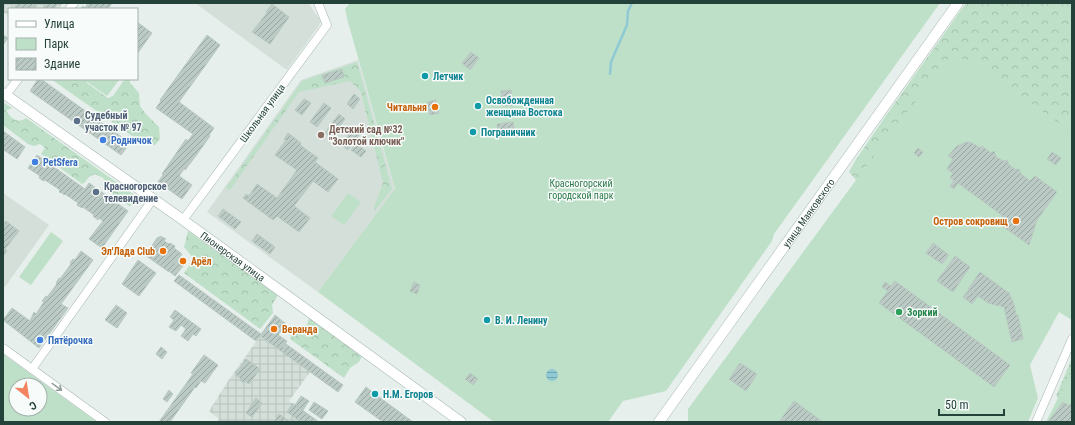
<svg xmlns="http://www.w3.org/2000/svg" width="1075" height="425" font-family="'Roboto Condensed',sans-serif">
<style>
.built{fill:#d4dfda}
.industrial{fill:url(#industrial-grid)}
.grass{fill:url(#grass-dots)}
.forest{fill:url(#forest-crowns)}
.green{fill:#bfe0c8;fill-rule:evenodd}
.water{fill:url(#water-rules)}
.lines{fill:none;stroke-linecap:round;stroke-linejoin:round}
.stream{stroke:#8ec9d4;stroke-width:2.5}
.building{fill:url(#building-hatch);stroke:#b8c9c2}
.minor-casing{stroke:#a8b8b2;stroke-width:9}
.tertiary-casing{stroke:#a8b8b2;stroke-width:11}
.minor{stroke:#fff;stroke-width:8}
.tertiary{stroke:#fff;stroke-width:10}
.oneway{stroke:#92a09c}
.culture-dot{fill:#0f9aa8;stroke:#f7fbf9;stroke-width:1.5}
.food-dot{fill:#e8710a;stroke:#f7fbf9;stroke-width:1.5}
.service-dot{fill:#5c6f8a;stroke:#f7fbf9;stroke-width:1.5}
.education-dot{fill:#8d6e63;stroke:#f7fbf9;stroke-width:1.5}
.shop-dot{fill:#3f7fe0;stroke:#f7fbf9;stroke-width:1.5}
.leisure-dot{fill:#2e9e5b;stroke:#f7fbf9;stroke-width:1.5}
.labels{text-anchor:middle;stroke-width:3;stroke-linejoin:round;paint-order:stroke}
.culture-label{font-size:10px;font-weight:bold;fill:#0d838f;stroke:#f7fbf9;text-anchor:start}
.food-label{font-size:10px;font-weight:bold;fill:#c56008;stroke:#f7fbf9;text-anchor:end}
.street-label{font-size:10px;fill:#24423a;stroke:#f7fbf9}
.service-label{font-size:10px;font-weight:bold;fill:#4e5e75;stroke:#f7fbf9;text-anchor:start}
.education-label{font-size:10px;font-weight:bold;fill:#785e54;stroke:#f7fbf9;text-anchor:start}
.shop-label{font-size:10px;font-weight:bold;fill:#366cbe;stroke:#f7fbf9;text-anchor:start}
.park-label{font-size:10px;fill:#2d7a4b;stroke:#f7fbf9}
.leisure-label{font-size:10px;font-weight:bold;fill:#27864d;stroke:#f7fbf9;text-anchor:start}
</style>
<defs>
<pattern id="industrial-grid" width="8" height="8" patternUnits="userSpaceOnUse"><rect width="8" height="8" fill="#d4dfda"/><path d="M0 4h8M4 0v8" fill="none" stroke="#b6c1bc"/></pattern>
<pattern id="grass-dots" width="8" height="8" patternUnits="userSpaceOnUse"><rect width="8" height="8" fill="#bfe0c8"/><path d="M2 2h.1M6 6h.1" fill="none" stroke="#a4c1ad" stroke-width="1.8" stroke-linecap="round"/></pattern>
<pattern id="forest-crowns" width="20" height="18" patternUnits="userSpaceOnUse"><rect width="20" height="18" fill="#bfe0c8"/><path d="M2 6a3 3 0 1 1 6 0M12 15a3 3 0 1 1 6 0" fill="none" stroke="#a4c1ad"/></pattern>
<pattern id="water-rules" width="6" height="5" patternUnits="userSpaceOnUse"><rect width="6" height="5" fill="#8ec9d4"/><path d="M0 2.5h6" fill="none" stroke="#74a5ad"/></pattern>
<pattern id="building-hatch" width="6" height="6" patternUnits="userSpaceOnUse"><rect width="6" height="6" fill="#bbcac4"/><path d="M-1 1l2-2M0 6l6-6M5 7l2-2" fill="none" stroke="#98a6a0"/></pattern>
</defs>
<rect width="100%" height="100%" fill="#e6efeb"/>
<g class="built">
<path d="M195,3H308L321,21L318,27L287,70Z"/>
<path d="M358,60L395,190L318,292L207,212L301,80Z"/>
<path d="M3,193L49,225L5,287L3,285Z"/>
</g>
<g class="industrial">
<path d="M3,3H63L58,9H9V16L3,12Z"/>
<path d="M260,336L310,372L289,401L319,422H217L219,419L209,411L228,381Z"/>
</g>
<path class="grass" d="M1072,358V402H1063L1056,396Z"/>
<g class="forest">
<path d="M966,3H1072V181L884,175L856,180L849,172L855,161L885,117Z"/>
<path d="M357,62L392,189L375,211L374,207L383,183L361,92L350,81L299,92L230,190L226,188L302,81Z"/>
<path d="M51,79H86L87,83L108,98L113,96L124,80L122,79H130V83L139,93L140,106L145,113L159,127L160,139L155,145H149L135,138Z"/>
<path d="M3,102L12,108L6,111C12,119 18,124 26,118L140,199L136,204L129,206L106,189L107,183L103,178L95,174L89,177L85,182L82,184L41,154L45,148L40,144L34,146L28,144L3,125Z"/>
<path d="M188,231L278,295L272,305L273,313L260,329L184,273L194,259L184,247Z"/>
<path d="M309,318L362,356L359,362L350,368L344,378L290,339L293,329L307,325Z"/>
</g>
<g class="green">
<path d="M350,3H940L774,234L772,241L666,391L623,401L608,422H494L318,292L395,189L348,22L345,9Z"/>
<path d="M951,55L979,65L1072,133V320L1059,312L1030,365L1038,398L1028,422H688V409L856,180Z"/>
<path d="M83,79H118L119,80L107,96Z"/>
<path d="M348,193L361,202L344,225L331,216Z"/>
<path d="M51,232L63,241L31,285L19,277Z"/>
<path d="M3,354L97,422H3ZM16,385H40V409H16Z"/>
<path d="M1072,370V422H1046Z"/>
</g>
<circle class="water" cx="552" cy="375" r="6"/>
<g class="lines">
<path class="stream" d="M610,74L611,62L627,25L628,11L632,3"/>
</g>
<g class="building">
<path d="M17,3H38L33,9H13Z"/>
<path d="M47,3H58L54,9H43Z"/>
<path d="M88,3H112L108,9H101L99,8L98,9H81L83,6L85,8Z"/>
<path d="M272,4L289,17L270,44L252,32L267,13L266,12Z"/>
<path d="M137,22L152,33L137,54Z"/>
<path d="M3,35L8,38L3,45Z"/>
<path d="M207,35L220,45L179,102L214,128L209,135L210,136L195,157L185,170L184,169L179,176L192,185L182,199L158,182L163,175L162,174L186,139L188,141L193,134L156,108L161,101L160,100Z"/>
<path d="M471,52L479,58L470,70L462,63Z"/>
<path d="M342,69L344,77L325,83L322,75Z"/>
<path d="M38,79H41L130,143L121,155L30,91Z"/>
<path d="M511,90L514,105L503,106L501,91Z"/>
<path d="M354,94L360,99L353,109L347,104Z"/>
<path d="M304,99L311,103L302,115L295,110Z"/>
<path d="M436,100L439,113L430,115L427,102Z"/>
<path d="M324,103L331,108L317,127L310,122Z"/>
<path d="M339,114L345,119L331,138L325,133Z"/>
<path d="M513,122L515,133L498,135L497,124Z"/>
<path d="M355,126L362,131L348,150L341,145Z"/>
<path d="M3,131L25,147L17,159L4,150L3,152Z"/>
<path d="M288,133L301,143L300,145L318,158L315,162L338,179L328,192L313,181L294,206L310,218L299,232L277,216L273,220L243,198L246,194L249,196L257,184L277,198L297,170L275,155L286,140L284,139Z"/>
<path d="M967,142L972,143L980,148L982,146L991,153L994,151L996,157L1003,161L1007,160L1009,165L1016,170L1019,169L1021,174L1030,181L1035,176L1057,192L1037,220L1029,245L998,223L1003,216L958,183L954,189L950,186L954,180L950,178L953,173L947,169L953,159L948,156L957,146Z"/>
<path d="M356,144L366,151L361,157L351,150Z"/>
<path d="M918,148L923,152L919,157L914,153Z"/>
<path d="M1052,152L1061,158L1056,165L1047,159Z"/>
<path d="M37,155L85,189L89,183L128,211L102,248L89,239L103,221L99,218L98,220L93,216L94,215L83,207L82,208L77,205L78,203L65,194L64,195L62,193L59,192L60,190L45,180L44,181L39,178L40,176L28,168Z"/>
<path d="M223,209L241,222L235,229L218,216Z"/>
<path d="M6,221L19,231L5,249L7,251L3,256V225Z"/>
<path d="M257,234L275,247L270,254L252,241Z"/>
<path d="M160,236L166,239L164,241L169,244L170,243L175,246L174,248L182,254L169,272L145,255L158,237L159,238Z"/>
<path d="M933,243L949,255L942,264L926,253Z"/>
<path d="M81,251L93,260L61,304L68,308L39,348L3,320L12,308L30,321L34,312L36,314L44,302L42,301L46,296L47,297L57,284L56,283L59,278L60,279L71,264L70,263L73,259L75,260Z"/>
<path d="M955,256L970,267L953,292L937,281Z"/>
<path d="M181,257L187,261L175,276L170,272Z"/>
<path d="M138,260L156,273L139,296L122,284Z"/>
<path d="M980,272L1009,293L1014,304L1004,307L988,303L968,289Z"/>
<path d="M179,275L261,334L256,341L174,281Z"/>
<path d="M895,281L1010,365L994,387L879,303L888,291L882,287L885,282L891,286Z"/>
<path d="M414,282L420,285L417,294L410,291Z"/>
<path d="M969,290L978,296L972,304L963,297Z"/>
<path d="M1014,304L1016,315H1018L1023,339L1012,342L1004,307Z"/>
<path d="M116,305L127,313L117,328L105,320Z"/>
<path d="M175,310L201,329L196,336L193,334L188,341L181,336L186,329L181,325L176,331L169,327L174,320L170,317Z"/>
<path d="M275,315L286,324L278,335L287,341L281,351L260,336Z"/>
<path d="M286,344L343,385L338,392L281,351Z"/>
<path d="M161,347L167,352L162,359L156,354Z"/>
<path d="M204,355L218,365L205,383L201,381L196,388L195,387L170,422H159L193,374L191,373Z"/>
<path d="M246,359L260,369L249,384L245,381L244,383L240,380L241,379L235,374Z"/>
<path d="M740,363L757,374L746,391L729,379Z"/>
<path d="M470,373L478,379L473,385L465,379Z"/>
<path d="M366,387L375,394L413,422H383L355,402Z"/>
<path d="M169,390L173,394L167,402L163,399Z"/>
<path d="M301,396L309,401L303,410L295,405Z"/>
<path d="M256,398L262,403L252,417L246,413Z"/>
<path d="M794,401L823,422H779Z"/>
<path d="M314,402L328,411L322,419L309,410Z"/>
<path d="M1063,402L1069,406L1072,402V422H1048Z"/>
<path d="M293,403L295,405L319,422H301L287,412Z"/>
<path d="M279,414L290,422H274Z"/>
</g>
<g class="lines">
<defs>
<g id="minor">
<path d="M69,9L74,3"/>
<path d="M6,95L18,79"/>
<path d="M183,220L327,25L318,3"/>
<path d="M3,348L105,422"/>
<path d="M32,369L153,199"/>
<path d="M1036,422L1072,339"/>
</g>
<g id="tertiary">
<path id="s1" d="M3,93L183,220L461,422"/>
<path id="s2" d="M659,422L958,3"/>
</g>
</defs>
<use href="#minor" class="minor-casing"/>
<use href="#tertiary" class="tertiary-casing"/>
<use href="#minor" class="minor"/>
<use href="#tertiary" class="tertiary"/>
</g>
<defs><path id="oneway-shaft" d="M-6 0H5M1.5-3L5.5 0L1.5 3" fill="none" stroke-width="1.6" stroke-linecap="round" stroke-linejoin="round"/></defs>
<use class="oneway" href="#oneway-shaft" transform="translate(57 387) rotate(36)"/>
<g class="culture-dot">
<circle cx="425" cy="76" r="4"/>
<circle cx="478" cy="106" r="4"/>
<circle cx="473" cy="132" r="4"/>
<circle cx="487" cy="320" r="4"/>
<circle cx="375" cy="394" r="4"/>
</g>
<g class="food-dot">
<circle cx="435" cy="107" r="4"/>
<circle cx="1016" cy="221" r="4"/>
<circle cx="163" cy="251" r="4"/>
<circle cx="183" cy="261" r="4"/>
<circle cx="274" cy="329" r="4"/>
</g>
<g class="service-dot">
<circle cx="77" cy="121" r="4"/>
<circle cx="96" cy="192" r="4"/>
</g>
<circle class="education-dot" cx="321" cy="135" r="4"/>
<g class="shop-dot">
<circle cx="103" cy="140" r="4"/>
<circle cx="35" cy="162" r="4"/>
<circle cx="40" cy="340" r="4"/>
</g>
<circle class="leisure-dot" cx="899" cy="312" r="4"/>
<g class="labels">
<g class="culture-label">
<text x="433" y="80">Летчик</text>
<text x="486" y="104">Освобожденная<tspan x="486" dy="12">женщина Востока</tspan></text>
<text x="481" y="136">Пограничник</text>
<text x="495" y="324">В. И. Ленину</text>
<text x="383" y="398">Н.М. Егоров</text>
</g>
<g class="food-label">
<text x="427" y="111">Читальня</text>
<text x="1008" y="225">Остров сокровищ</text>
<text x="155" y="255">Эл'Лада Club</text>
<text x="191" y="265" text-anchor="start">Арёл</text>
<text x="282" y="333" text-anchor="start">Веранда</text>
</g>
<g class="street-label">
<text transform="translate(262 113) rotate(-54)" y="4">Школьная улица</text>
<text dy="4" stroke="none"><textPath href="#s2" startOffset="257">улица Маяковского</textPath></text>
<text dy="4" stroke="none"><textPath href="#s1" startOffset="282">Пионерская улица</textPath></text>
</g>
<g class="service-label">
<text x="85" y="119">Судебный<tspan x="85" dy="12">участок № 97</tspan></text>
<text x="104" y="190">Красногорское<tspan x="104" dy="12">телевидение</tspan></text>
</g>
<g class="education-label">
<text x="329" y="133">Детский сад №32<tspan x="329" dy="12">"Золотой ключик"</tspan></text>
</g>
<g class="shop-label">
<text x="111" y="144">Родничок</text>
<text x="43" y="166">PetSfera</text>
<text x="48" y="344">Пятёрочка</text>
</g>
<g class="park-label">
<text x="581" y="187">Красногорский<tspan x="581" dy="12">городской парк</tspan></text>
</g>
<g class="leisure-label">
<text x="907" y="316">Зоркий</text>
</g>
</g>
<rect width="1075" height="425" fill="none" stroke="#24423a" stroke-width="8"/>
<rect x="8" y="8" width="130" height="72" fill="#f7fbf9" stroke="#a3b1ad"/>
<rect x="16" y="21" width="20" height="6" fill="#ffffff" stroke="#a3b1ad"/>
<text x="44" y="28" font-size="12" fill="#24423a">Улица</text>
<rect x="16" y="38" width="20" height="12" fill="#bfe0c8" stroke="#a3b1ad"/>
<text x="44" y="48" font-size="12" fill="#24423a">Парк</text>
<rect x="16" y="58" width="20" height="12" fill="url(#building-hatch)" stroke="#a3b1ad"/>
<text x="44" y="68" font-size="12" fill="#24423a">Здание</text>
<g transform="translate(28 397) rotate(150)"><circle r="19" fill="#f7fbf9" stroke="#a3b1ad"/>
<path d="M0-3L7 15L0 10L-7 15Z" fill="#f4845f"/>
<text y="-6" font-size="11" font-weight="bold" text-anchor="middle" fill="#24423a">С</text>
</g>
<path d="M939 409v6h65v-6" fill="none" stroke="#24423a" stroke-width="2"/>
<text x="945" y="409" font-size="12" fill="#24423a" stroke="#f7fbf9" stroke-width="3" paint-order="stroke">50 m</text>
</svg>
